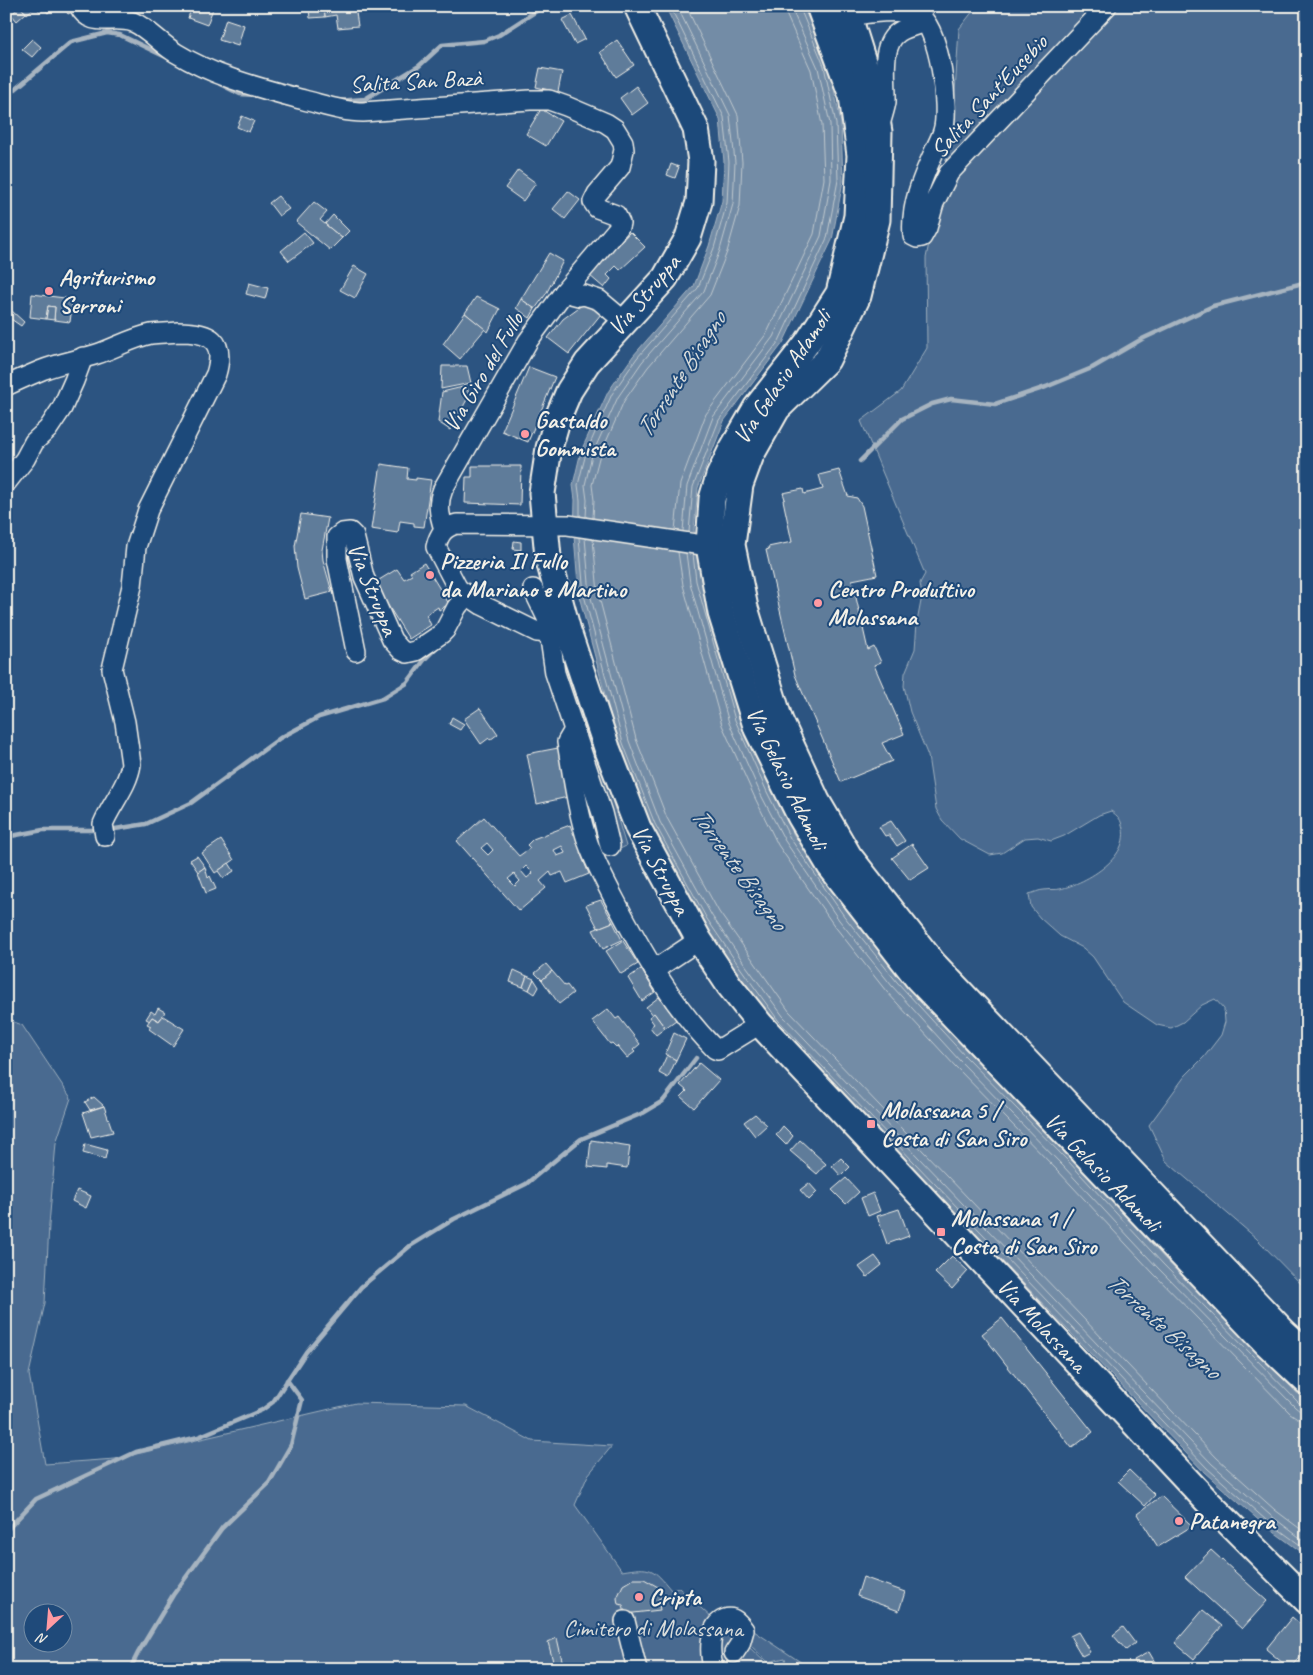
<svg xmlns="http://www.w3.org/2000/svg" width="1313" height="1675" font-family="Caveat,sans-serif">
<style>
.green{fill:#496b90;stroke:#9eaebc;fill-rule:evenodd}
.water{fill:#738ca6;stroke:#a7b4c0}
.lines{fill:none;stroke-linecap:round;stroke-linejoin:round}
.shore{stroke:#c0c9ce;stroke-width:1}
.stream{stroke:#a7b4c0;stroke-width:4.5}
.building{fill:#5e7b9a;stroke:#f4f1e8;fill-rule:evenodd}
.minor-casing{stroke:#f4f1e8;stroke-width:22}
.major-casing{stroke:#f4f1e8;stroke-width:29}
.minor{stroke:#1f4a7a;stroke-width:19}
.major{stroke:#1f4a7a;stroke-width:25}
.poi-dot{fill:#ff9aa2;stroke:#1f4a7a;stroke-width:2}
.labels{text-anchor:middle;stroke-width:4;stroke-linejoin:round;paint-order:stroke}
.street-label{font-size:24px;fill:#f4f1e8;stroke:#1f4a7a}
.poi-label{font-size:24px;font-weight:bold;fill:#f4f1e8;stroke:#1f4a7a;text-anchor:start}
.park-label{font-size:24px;fill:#dadddb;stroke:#1f4a7a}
.water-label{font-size:25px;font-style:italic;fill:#dadddb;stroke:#1f4a7a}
</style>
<rect width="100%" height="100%" fill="#2c5481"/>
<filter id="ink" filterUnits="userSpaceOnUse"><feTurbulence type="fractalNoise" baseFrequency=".02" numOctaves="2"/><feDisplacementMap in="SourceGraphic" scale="10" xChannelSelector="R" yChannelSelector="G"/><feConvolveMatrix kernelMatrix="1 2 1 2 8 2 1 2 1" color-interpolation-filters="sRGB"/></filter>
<g filter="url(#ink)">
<g class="green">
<path d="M977,6H1307V1290L1256,1238L1166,1161L1149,1125L1185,1076L1204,1057L1221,1035L1225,1022L1224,1009L1215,999L1202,1005L1183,1022L1171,1028L1157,1025L1123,1002L1093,957L1083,948L1060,936L1040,918L1031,907L1029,894C1034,893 1039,890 1044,890C1049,889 1055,890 1060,889C1086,883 1135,856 1121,822C1120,818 1115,814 1111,811L1099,815L1064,836L1051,841L1038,837L1025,838L1002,853L990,855L960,839L942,820L936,809L928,756L910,712L904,686L905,673L915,649L917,622L922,596L920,583L925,574L861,421L901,391L927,348L926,258L953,124L959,29Z"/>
<path d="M562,659L594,741L626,846L597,861Z"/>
<path d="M6,1019L22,1025L71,1098L56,1143L49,1225L45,1303L29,1374L45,1464L115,1459L356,1403L466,1406L532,1441L612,1446L588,1475L575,1505L622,1571C651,1566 653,1568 671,1590L679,1588L714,1620L723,1613L748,1646L767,1664L785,1661L786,1669H6ZM32,1612H62V1642H32Z"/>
<path d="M754,1631L811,1669H787L785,1658L768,1662L750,1645Z"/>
</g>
<path class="water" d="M665,6H803L829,65L841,123L843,181L832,240L783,343L724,421L698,488L694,530L701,580L739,718L772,790L794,835L849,913L901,979L969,1053L1071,1158L1166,1260L1307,1403V1556L1263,1524L1204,1472L774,1023L735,969L703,922L650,827L618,744L579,596L574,536L575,500L573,485L581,451L608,392L633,356L694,286L709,246L722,201L724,162L720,119Z"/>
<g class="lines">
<g class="shore">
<path d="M580,516V500L578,485L586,453L612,394L637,358L698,288L714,248L727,203L729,162L724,117L670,6"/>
<path d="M586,517L587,500L585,485L592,455L618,397L642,362L704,291L720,250L733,204L735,162L730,115L677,6"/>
<path d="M593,518L594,500L592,485L599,458L624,401L648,367L710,295L727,252L740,206L742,162L738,115L686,6"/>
<path d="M675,530L680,484L706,414L767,333L814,234L824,179L822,125L811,70L786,14L785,6"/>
<path d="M683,531L687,486L713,417L773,337L821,236L831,180L830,124L818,68L793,12L792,6"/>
<path d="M689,532L693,487L719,420L779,341L827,238L838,180L836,124L824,66L799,6"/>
<path d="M579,537L584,595L623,743L655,824L707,919L739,966L778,1020L1207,1468L1266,1520L1307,1550"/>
<path d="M585,538L590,594L629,741L660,822L712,916L744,963L783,1016L1212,1464L1270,1515L1307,1543"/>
<path d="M593,539L598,593L636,739L667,818L719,912L789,1011L1217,1458L1275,1510L1307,1534"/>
<path d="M678,552L683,585L722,725L755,798L778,845L833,924L886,991L955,1066L1058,1171L1153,1273L1290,1413L1299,1419L1307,1420"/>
<path d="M686,553L690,583L729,723L761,795L785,841L839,920L892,986L960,1061L1063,1166L1158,1268L1295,1407L1300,1411L1307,1412"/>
<path d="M693,554L696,581L735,720L767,792L790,838L844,916L897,982L965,1056L1068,1161L1163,1264L1299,1403L1307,1406"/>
</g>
<g class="stream">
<path d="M220,84L240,94L255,95"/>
<path d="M6,97L71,42L107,33L120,35L168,58"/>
<path d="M337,101L365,99L419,66L442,45L484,41L499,35L544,6"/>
<path d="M860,461L902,419L932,404L951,399L995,404L1046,387L1092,368L1142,339L1213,306L1307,282"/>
<path d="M109,830L146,824L191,803L280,738L319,717L383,698L407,683L425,659L436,648"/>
<path d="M6,837L43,830H99"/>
<path d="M6,1531L36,1499L136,1452L198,1437L262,1410L273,1402L306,1352L361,1287L410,1246L454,1219L526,1184L581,1139L643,1113L663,1101L696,1058"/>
<path d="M130,1669L138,1653L173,1595L222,1528L269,1483L291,1445L302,1400L287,1380"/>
</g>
</g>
<g class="building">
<path d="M20,6H35V7L27,14Z"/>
<path d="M55,6L48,13L43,8L40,12L35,6Z"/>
<path d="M63,6H75L77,9L68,14Z"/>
<path d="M192,6H214L207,25L188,18Z"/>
<path d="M337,6H355L358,26L338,28L336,15L325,17L324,7Z"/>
<path d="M20,7L26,13L17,21L11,14Z"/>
<path d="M324,7L325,17L310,18L309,9Z"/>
<path d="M572,15L585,39L575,44L562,20Z"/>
<path d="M226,19L244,25L238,46L219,40Z"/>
<path d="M32,39L41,47L32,57L22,49Z"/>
<path d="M617,40L634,65L616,77L600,52Z"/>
<path d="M540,68L562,72L558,92L536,87Z"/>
<path d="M636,86L648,103L632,115L620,98Z"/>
<path d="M541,109L561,121L546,146L526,134Z"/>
<path d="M242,116L254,121L249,132L237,127Z"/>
<path d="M671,164L679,167L675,178L667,175Z"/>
<path d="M518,170L536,183L523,201L505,188Z"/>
<path d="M568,191L580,200L565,219L553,209Z"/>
<path d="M278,196L289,209L279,216L269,203Z"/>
<path d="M314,202L327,212L320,220L342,238L330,250L296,222Z"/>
<path d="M333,215L349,231L342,238L325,224Z"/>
<path d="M304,232L313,243L289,261L281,251Z"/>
<path d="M630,232L645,247L620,270L616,266L607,275L611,279L604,288L589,275Z"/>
<path d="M549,253L563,261L546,294L535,309L521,299Z"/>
<path d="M354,266L368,274L355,298L340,290Z"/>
<path d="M249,283L268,288L265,299L246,294Z"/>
<path d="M32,294L73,299L70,322L54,320L55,307L48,306L46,319L30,317Z"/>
<path d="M476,297L500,309L488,332L465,313Z"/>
<path d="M521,299L535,309L530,318L516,308Z"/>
<path d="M586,302L601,314L569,354L548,338L563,319Z"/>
<path d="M48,306L55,307L54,320L46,319Z"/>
<path d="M12,311L24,322L21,326L8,317Z"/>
<path d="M465,313L485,329L460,359L443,344Z"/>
<path d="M442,366H467L471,383L441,389Z"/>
<path d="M529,367L555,377L528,442L502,431Z"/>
<path d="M467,386L469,396L450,430L438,422L442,392Z"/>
<path d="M381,464L408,468L407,479L416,480V478L431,480L424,527L414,526V523L400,521L398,533L371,529Z"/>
<path d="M472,466H521L520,505L465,503L466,477H472Z"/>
<path d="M839,470L848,496L857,498L862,506L877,575L852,580L868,650L874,647L881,662L874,665L904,734L882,743L892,761L841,782L795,675L766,550L769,549L768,547L792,542L783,500L785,499L783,493L803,489L804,494L823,489L819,475Z"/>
<path d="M301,514L328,518L322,550L323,560L332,592L305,599L297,568L295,546Z"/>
<path d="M514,541L521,542V550L513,549Z"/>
<path d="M424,563L449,604L439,610L438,607L426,615L431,625L409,639L374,583L397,569L404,579L412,575L410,572Z"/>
<path d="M480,708L498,734L490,740L489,738L481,744L464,719Z"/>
<path d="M452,717L464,724L460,730L449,724Z"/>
<path d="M558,748L568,797L537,804L527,754Z"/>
<path d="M484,817L519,856L530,848L527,845L533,839L570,825L574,835L576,834L582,852H580L589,874L567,883L562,872L552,876L550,872L540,881L546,888L519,911L457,841ZM487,843L493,850L488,855L481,848ZM562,846L565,853L557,856L554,850ZM526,866L533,873L527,878L521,871ZM514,874L520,881L515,886L508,879Z"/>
<path d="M891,821L905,841L897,846L889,835L885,836L879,827Z"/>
<path d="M221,840L234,860L215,873L202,853Z"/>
<path d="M912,844L929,868L910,880L892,858Z"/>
<path d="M197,856L205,867L198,872L190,860Z"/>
<path d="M229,863L234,871L223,878L218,871Z"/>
<path d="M205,867L208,878L210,876L216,889L206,893L198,872Z"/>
<path d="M601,900L613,922L598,928L586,905Z"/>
<path d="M613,922L622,940L603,949L593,930Z"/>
<path d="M623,941L638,964L621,974L606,951Z"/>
<path d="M546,964L552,971L542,980L535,973Z"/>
<path d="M641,969L655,992L642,1001L628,978Z"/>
<path d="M514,970L527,976L523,987L510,982Z"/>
<path d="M552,971L565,986L567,985L573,993L559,1004L542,980Z"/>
<path d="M527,976L534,979L529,990L523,987Z"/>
<path d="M534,979L539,987L535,994L529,990Z"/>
<path d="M659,997L676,1020L665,1028L654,1013L652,1015L646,1007Z"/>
<path d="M158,1008L165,1012L159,1021L152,1017L150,1021L146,1019L151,1011L155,1014Z"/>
<path d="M608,1009L616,1019L619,1017L640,1044L633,1050L635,1052L627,1058L617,1046L616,1047L612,1043L610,1044L592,1021Z"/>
<path d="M654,1013L665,1028L656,1035L650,1027L654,1024L649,1017Z"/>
<path d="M163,1016L184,1029L173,1046L149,1029L151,1026L147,1024L152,1017L159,1021Z"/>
<path d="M674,1033L686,1039L676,1060L665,1054Z"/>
<path d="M667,1055L676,1060L668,1078L659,1073Z"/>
<path d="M699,1063L719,1080L694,1108L681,1097L687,1091L680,1085Z"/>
<path d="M94,1097L104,1106L90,1110L85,1102Z"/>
<path d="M104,1106L113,1132L91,1137L83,1113Z"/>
<path d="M755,1114L767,1125L755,1136L744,1122Z"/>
<path d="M783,1126L793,1136L786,1145L776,1135Z"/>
<path d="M591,1140L630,1146L627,1168L607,1165V1169L588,1167Z"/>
<path d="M800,1140L826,1164L817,1174L790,1151Z"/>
<path d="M85,1144L107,1150L105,1159L83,1153Z"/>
<path d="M841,1158L850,1167L841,1176L832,1166Z"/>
<path d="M846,1178L859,1192L846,1204L832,1190Z"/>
<path d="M809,1183L817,1192L809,1200L800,1190Z"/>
<path d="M77,1190L91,1196L86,1208L72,1201Z"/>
<path d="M873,1193L880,1211L868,1216L861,1198Z"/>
<path d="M899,1209L909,1236L887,1244L877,1216Z"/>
<path d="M875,1256L882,1265L867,1277L859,1267Z"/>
<path d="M952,1256L968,1271L952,1289L935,1273Z"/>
<path d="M1002,1318L1093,1432L1072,1448L982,1334Z"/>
<path d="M1129,1470L1155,1495L1145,1506L1118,1481Z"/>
<path d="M1161,1496L1192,1526L1158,1547L1137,1514Z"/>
<path d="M1211,1550L1267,1601L1242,1629L1185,1577Z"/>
<path d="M863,1577L905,1592L899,1611L857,1596Z"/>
<path d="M633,1579H644L658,1587L661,1595V1599H658L660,1610L625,1614L623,1605L618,1604L617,1598L623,1585Z"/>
<path d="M1203,1610L1222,1626L1194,1659L1175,1643Z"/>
<path d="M1292,1617L1307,1630V1650L1290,1669L1266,1649Z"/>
<path d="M1123,1627L1135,1643L1126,1650L1113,1635Z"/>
<path d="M1078,1632L1090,1652L1082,1656L1070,1636Z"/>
<path d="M557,1638L564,1669H555L548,1642Z"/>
<path d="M1149,1652L1156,1664L1147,1669H1138L1134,1660Z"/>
</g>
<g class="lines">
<defs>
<g id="minor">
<path d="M79,6C90,29 113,15 133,22C148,28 162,45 176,53C215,77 260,88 304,100C324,105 343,112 363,112L530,100H549L566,106L606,123L615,129L623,142L624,150L620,167L597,194L593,202L597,208L616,215L620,223L619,227L564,292"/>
<path d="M849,17C864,13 904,8 918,15C940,27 950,109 943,131C941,138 937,145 934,152C922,179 910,206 913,236L917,238L922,237L927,228L934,203L949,173L1107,6"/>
<path d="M881,121C883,114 885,108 886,102C887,81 879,45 899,32C906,27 917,25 925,22"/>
<path d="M6,386C18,380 30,375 42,370C60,363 79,360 97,354C115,348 132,338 151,334C160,333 169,333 178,332C210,332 226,340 216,374L148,510L136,547L132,586L112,669L125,722L131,764C128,786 111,804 103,824L105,836"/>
<path d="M6,483L25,459L34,442L48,429L62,408L74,381L83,357"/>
<path d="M444,529C439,514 437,504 443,489L528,341L564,292L579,296L584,295L599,300L624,321"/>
<path d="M533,589L547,618L555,673L602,813L610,846"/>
<path d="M568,631L549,633L537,632L482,605L458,589L436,547C439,534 444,527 457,524L568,525L709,546"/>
<path d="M356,651L337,559V537L342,533L350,532L354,536L364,577L392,640L401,650L407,653L416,651L441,634L445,630L457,607L467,595"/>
<path d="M574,730L567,742C573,776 577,810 588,843C596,865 608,887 619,908C646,958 675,1009 715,1049L718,1050L760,1024"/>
<path d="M654,970L699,940"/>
<path d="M625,1621L637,1669"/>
<path d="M714,1669C709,1655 708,1625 725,1619C734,1616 739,1623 744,1630L740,1644L734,1653"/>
</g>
<g id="major">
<path d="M637,6L696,129L701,161L699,202L688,238L665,278L587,363L569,391L558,417L549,448L542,493L548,557L568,631L607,748L638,828L699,940L729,985L760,1024L1207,1501L1307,1601"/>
<path d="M819,6L852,96L860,155L857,216L839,293L807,343L756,408L731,451L719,476L712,499L709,546L721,613L757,729L800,816L830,866L918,979L1267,1344L1307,1382"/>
<path d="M844,6L849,17L872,90L879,132L877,220L858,296L827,360L777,409L751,455L740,485L732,545L745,608L780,721L817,801L849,856L933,963L1284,1332L1307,1353"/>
</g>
</defs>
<use href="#minor" class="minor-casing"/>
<use href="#major" class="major-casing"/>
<use href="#minor" class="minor"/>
<use href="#major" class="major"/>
</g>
</g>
<g class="poi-dot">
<circle cx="49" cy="291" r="5"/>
<circle cx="525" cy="434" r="5"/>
<circle cx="430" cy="575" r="5"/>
<circle cx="818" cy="603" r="5"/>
<rect x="866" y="1119" width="10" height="10" rx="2.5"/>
<rect x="936" y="1227" width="10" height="10" rx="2.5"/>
<circle cx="1179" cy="1521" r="5"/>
<circle cx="639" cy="1597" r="5"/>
</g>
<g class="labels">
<g class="street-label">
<text transform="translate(416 81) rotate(-3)" y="8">Salita San Bazà</text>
<text transform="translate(989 96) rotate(-47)" y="8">Salita Sant'Eusebio</text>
<text transform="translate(644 295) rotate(-50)" y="8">Via Struppa</text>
<text transform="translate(483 372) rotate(-59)" y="8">Via Giro del Fullo</text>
<text transform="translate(782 377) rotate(-56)" y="8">Via Gelasio Adamoli</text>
<text transform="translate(373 589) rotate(68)" y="8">Via Struppa</text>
<text transform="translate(787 778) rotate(64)" y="8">Via Gelasio Adamoli</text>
<text transform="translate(661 870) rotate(62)" y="8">Via Struppa</text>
<text transform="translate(1103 1172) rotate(46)" y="8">Via Gelasio Adamoli</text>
<text transform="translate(1042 1325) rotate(47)" y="8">Via Molassana</text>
</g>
<g class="poi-label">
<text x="59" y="285">Agriturismo<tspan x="59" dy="28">Serroni</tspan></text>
<text x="535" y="428">Gastaldo<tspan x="535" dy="28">Gommista</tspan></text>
<text x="440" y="569">Pizzeria Il Fullo<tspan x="440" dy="28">da Mariano e Martino</tspan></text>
<text x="828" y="597">Centro Produttivo<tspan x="828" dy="28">Molassana</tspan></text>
<text x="881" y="1118">Molassana 5 /<tspan x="881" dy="28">Costa di San Siro</tspan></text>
<text x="951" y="1226">Molassana 1 /<tspan x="951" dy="28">Costa di San Siro</tspan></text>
<text x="1189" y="1529">Patanegra</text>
<text x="649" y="1605">Cripta</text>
</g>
<g class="park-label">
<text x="653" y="1636">Cimitero di Molassana</text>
</g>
<g class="water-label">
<text transform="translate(680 374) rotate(-57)" y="9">Torrente Bisagno</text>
<text transform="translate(740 868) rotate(54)" y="9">Torrente Bisagno</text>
<text transform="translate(1164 1325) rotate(42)" y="9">Torrente Bisagno</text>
</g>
</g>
<rect width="1313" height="1675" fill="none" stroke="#1f4a7a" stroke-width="25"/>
<rect x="12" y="12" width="1288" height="1650" fill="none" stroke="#f4f1e8" stroke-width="2" filter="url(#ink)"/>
<g transform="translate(48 1628) rotate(206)"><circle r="24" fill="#1f4a7a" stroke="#748da6"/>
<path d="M0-4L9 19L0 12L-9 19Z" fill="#ff9aa2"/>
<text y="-8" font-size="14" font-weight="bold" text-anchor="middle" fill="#f4f1e8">N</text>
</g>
</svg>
